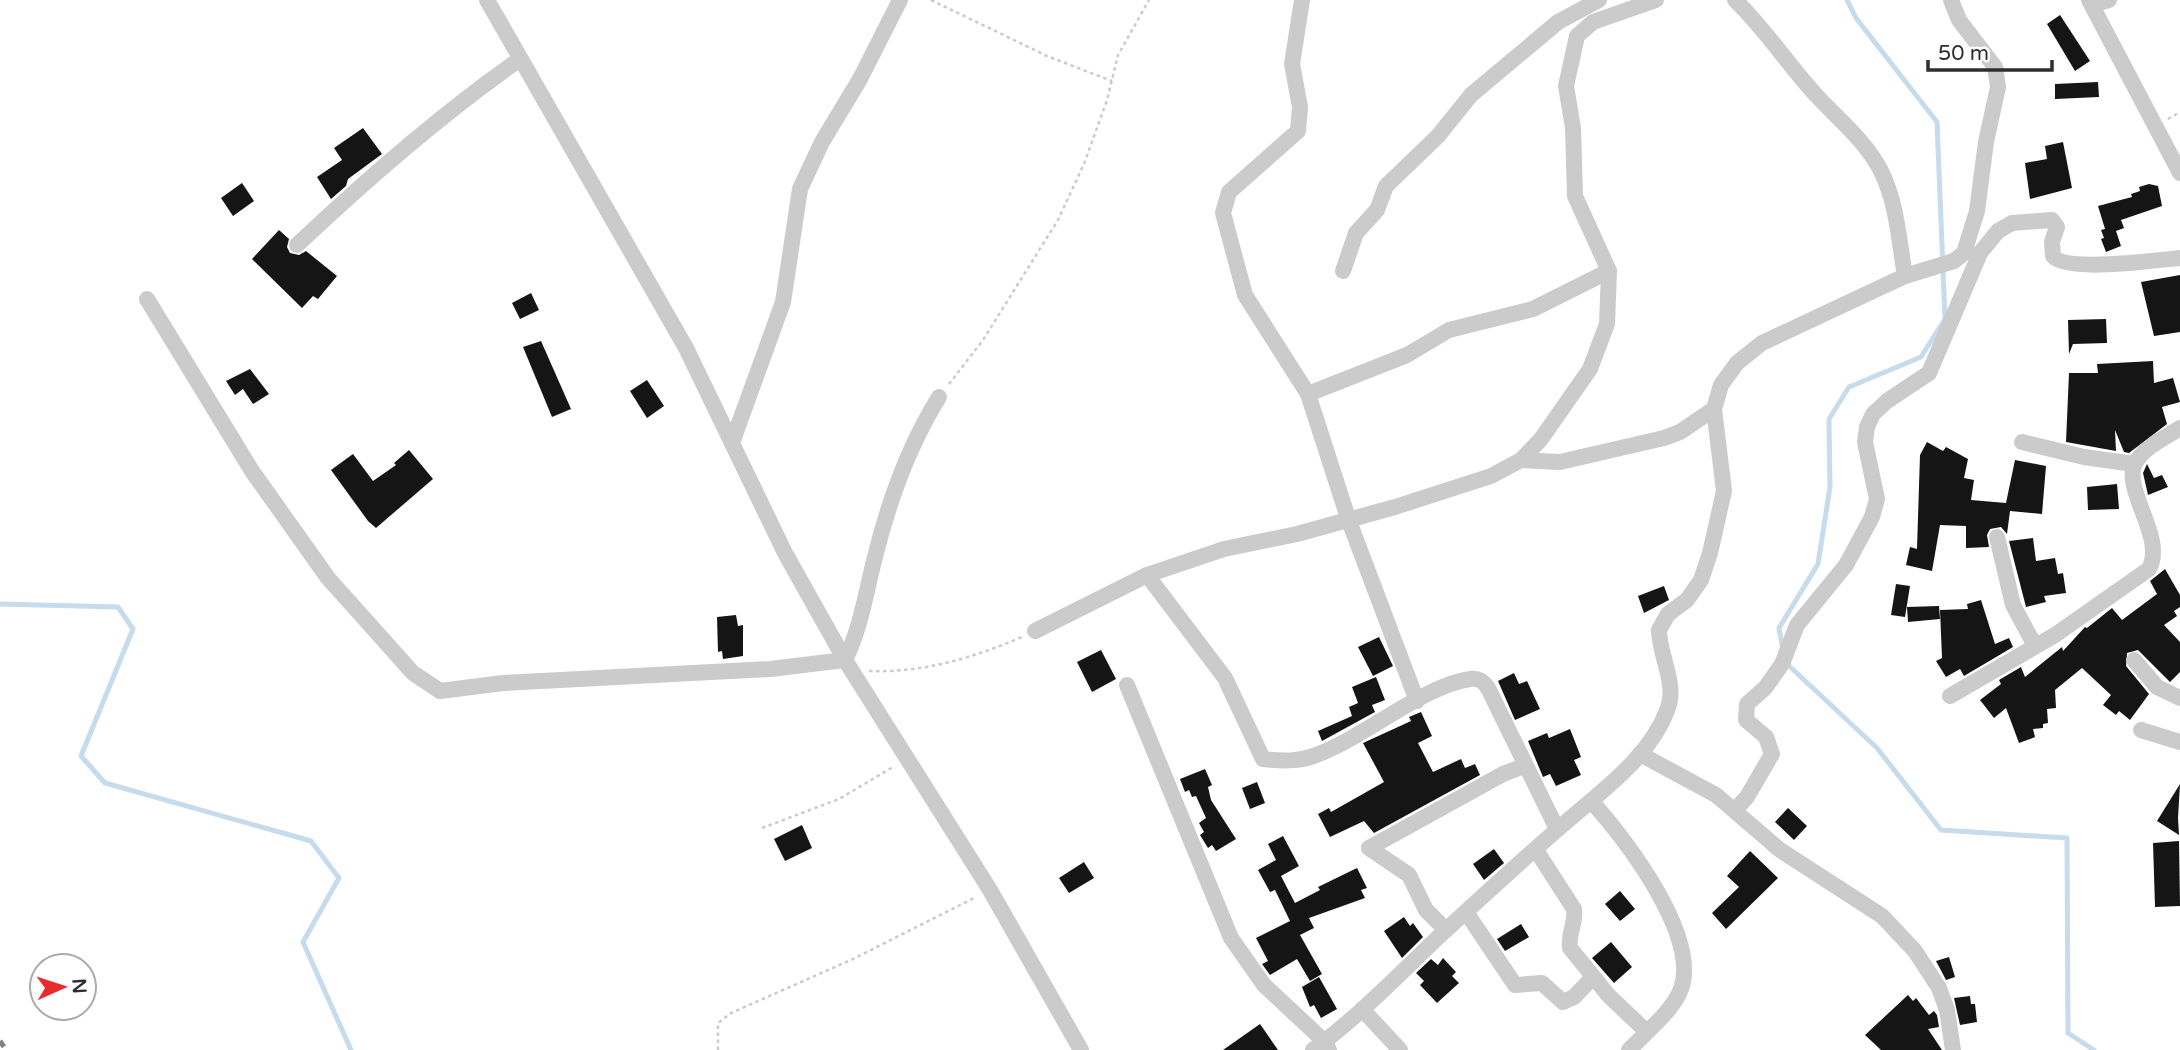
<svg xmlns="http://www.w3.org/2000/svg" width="2180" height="1050" font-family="'Varela Round',sans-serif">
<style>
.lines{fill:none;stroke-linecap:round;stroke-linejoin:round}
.stream{stroke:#c6dbec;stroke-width:5}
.building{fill:#151515}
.path{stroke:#cbcbcb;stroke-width:2.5;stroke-dasharray:3.5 3.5;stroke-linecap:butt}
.minor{stroke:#cbcbcb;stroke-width:16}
.rail{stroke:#838383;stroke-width:5;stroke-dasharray:7 5;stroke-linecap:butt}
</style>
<rect width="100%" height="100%" fill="#fff"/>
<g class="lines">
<g class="stream">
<path d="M0,604L118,607L133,629L81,756L105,783L311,841L339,878L303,942L351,1050"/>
<path d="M1783,650L1779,628L1818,564L1830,487L1829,419L1849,387L1921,357L1945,319L1937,122L1856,18L1847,0"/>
<path d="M1786,663L1877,748L1941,830L2067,838L2068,1033L2094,1050"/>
</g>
</g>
<g class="building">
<path d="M2060,15L2090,61L2075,71L2047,24Z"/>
<path d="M2098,82L2099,97L2055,99V84Z"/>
<path d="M363,128L382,154L348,179L346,186L331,199L317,177L342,160L334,148Z"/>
<path d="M2063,142L2072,188L2030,199L2025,163L2047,159L2045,146Z"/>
<path d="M242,183L254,201L233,216L221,198Z"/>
<path d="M2149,184L2158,186L2162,206L2121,220L2124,228L2116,231L2121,246L2106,252L2101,239L2104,238L2101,230L2105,229L2098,206L2132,197L2131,194L2140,191L2139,187Z"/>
<path d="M279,230L289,239L287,247L290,253L299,255L306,251L337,276L318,299L313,296L302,308L252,259Z"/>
<path d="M2180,275V332L2154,336L2141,282Z"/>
<path d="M531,293L539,310L520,319L512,303Z"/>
<path d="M2106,319L2107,343L2073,344L2069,354L2068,320Z"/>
<path d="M541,341L571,409L552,417L523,347Z"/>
<path d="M2153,361L2154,383L2173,378L2180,402L2162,407L2167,424L2129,453L2124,452L2115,430L2116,451L2066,442L2069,373H2098L2097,364Z"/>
<path d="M250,369L269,394L253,404L243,389L235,395L226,381Z"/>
<path d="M647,380L664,406L647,418L630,391Z"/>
<path d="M1927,442L1943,451L1946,447L1968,459L1964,478L1974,480L1971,500L2006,503L2015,460L2046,466L2042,514L2010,511L2007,534L2001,527L1990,529L1987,535L1989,547L1966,548V526L1940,525L1932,571L1906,565L1910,547L1917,549L1920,455Z"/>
<path d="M409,450L433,479L376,528L368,521L331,470L353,454L373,481L396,465L394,463Z"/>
<path d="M2147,464L2154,478L2162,475L2168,487L2148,495L2143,473Z"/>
<path d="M2117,484L2119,509L2088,510L2087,487Z"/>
<path d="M2033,538L2036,561L2055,558L2058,574L2063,573L2066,593L2044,596L2046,602L2026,607L2009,541Z"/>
<path d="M2165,569L2180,595V607L2174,611L2177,616L2164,625L2180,642V672L2170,682L2138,650L2127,653L2126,666L2149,694L2130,720L2119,711L2116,715L2103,705L2111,695L2082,668L2055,690L2056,708L2047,709L2048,723L2043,724V728L2033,729L2035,737L2019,743L2006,708L1994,718L1980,700L2001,684L1999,680L2021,667L2025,677L2062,647L2063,651L2085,627L2087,628L2112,608L2122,620L2157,594L2150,581Z"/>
<path d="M1896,584L1910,586L1905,617L1891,615Z"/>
<path d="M1664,586L1669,600L1644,613L1638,596Z"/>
<path d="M1981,600L1995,644L2009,638L2013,647L1964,676L1960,669L1946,677L1936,661L1942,658L1940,610L1968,609L1967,604Z"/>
<path d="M1939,606L1940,619L1908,622L1907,607Z"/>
<path d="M736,615L738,626L743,625V656L723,659L722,651L718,652L717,617Z"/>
<path d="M1379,637L1393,666L1373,676L1358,647Z"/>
<path d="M1101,650L1116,679L1092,692L1077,662Z"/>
<path d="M1514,673L1519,684L1527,681L1540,709L1515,720L1498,681Z"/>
<path d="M1376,677L1385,700L1372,705L1375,712L1322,741L1318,731L1352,716L1349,707L1358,703L1352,687Z"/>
<path d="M1421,712L1432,736L1418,743L1433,772L1461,759L1465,768L1475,764L1480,775L1374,833L1364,821L1330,837L1318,814L1329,808L1331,812L1384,782L1363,743L1411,721L1409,717Z"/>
<path d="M1570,729L1581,757L1574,760L1581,775L1556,786L1550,774L1543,777L1528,741L1547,733L1549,738Z"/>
<path d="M1205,769L1212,785L1208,787L1211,800L1236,839L1216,851L1212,845L1208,848L1200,835L1204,832L1199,823L1206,818L1196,796L1192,797L1189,790L1185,792L1180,779Z"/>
<path d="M1257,782L1265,803L1250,809L1242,788Z"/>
<path d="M2180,784L2178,818L2179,835L2157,821Z"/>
<path d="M1788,808L1807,826L1794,840L1775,822Z"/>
<path d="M802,825L812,848L785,861L774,839Z"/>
<path d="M1283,836L1299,866L1281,876L1295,903L1320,890L1318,887L1357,868L1367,888L1361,890L1365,898L1309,918L1314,928L1300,935L1322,974L1310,981L1297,959L1270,975L1262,964L1268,961L1256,938L1290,921L1275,890L1270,892L1258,870L1276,860L1268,844Z"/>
<path d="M2179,841L2180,906L2155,907L2153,843Z"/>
<path d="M1494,849L1504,863L1484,880L1473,864Z"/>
<path d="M1750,851L1778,878L1726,929L1712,913L1739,887L1727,876Z"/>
<path d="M1084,862L1094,878L1069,893L1059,878Z"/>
<path d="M1620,891L1635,909L1620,921L1605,904Z"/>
<path d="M1404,917L1410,926L1413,923L1423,937L1402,958L1384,931Z"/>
<path d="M1521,924L1529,937L1505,951L1497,939Z"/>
<path d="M1611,942L1632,967L1614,983L1592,958Z"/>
<path d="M1949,957L1955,977L1946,980L1936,961Z"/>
<path d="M1443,958L1456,972L1452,976L1459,983L1437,1003L1420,985L1424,981L1416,973L1431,959L1438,965Z"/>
<path d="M1319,977L1337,1009L1321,1018L1314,1005L1310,1007L1302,987Z"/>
<path d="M1908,995L1913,1001L1916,998L1929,1015L1934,1011L1937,1015L1939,1027L1928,1029L1942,1050H1881L1865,1035Z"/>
<path d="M1970,996L1971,1004H1975L1977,1022L1960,1025L1954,998Z"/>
<path d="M1260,1024L1278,1050H1223Z"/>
</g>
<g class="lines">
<g class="path">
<path d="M931,0L1047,56L1112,81"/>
<path d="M2168,119L2180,112"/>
<path d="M949,384L983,340L1058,220L1084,164L1107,100L1118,55L1149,0"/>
<path d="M869,671C923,673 972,658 1022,637"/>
<path d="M762,828L839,799L893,767"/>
<path d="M718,1050V1023L731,1013L853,959L976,897"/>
</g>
<g class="minor">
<path d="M487,0L686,348L785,553L845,660L990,890L1081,1050"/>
<path d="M1302,0L1292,64L1300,107L1298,131L1229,192L1223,213L1245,295L1308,394L1349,521L1417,701"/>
<path d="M1735,0C1765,29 1787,63 1815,94C1838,119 1865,140 1881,171C1897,203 1899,241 1905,276"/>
<path d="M2089,0L2180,173"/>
<path d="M2092,5L2109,0"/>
<path d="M297,245C368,178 440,115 520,59"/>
<path d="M1343,271L1356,233L1377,210L1386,186L1438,136L1471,95L1558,22L1599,0"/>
<path d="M147,299L252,471L328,578L413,673L440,691L503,683L770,669L845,660C861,628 866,591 875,557C889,500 908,447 939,397"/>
<path d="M1308,394L1407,355L1449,330L1533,309L1609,271"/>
<path d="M2022,442L2084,457L2134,464"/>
<path d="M732,443L783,302L800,189L822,142L860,79L900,0"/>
<path d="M1521,460L1560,462L1664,438L1680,432L1714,409"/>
<path d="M1997,537L2013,605L2035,646"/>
<path d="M1147,575L1225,678L1263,759C1281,761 1299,762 1316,755C1363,738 1425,685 1470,679C1479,678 1483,681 1488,688L1557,829"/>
<path d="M1035,631L1147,575L1224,549L1297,534L1395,507L1491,476L1521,460L1541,439L1590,369L1607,324L1609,271L1575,196L1573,128L1566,86L1577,36L1593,22L1656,0"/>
<path d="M2134,660L2157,687L2180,698"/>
<path d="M1127,685L1231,938L1264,985L1325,1042L1329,1050"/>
<path d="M1950,696L2055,635L2149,569C2167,536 2118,486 2137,460C2147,446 2166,437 2180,428"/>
<path d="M2141,730L2180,742"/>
<path d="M1640,754L1716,795L1780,850L1882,916L1915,951L1939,988L1947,1010L1953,1050"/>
<path d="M1591,801C1625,838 1700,936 1681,989C1673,1011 1645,1033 1629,1050"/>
<path d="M1735,810L1747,797L1772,754L1766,737L1746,720L1747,704L1765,688L1782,664L1797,625L1846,565L1872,517L1877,499L1865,442L1867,427L1873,414L1887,401L1929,373L1980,253L1998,231L2012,223L2052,220L2057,227L2052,242L2053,256C2066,273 2157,260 2180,258"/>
<path d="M1369,848L1503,774L1524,766"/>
<path d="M1369,848L1409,875L1426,910L1446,930"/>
<path d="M1536,850L1574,909C1576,923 1568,934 1570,948L1609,996L1646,1031"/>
<path d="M1466,912L1515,985L1542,983L1563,1002L1574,997L1593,977"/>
<path d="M1362,1009L1400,1050"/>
<path d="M1313,1050C1362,1014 1403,970 1447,929C1484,895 1521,861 1558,829C1597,794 1650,759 1668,708C1677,683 1659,655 1659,630L1668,614L1687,600L1701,580L1710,553L1724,491L1714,409L1721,385L1737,363L1762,343L1905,276L1954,261L1964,253L1977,211L1986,142L1998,87L1995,67L1959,20L1951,0"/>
</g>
<path class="rail" d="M0,1041L6,1050"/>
</g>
<g transform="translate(63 987) rotate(87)"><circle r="33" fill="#ffffff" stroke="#ababab" stroke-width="2"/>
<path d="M0-5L12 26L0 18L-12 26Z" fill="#ea2b2c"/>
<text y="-10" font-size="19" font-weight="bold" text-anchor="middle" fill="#2e2e2e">N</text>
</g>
<path d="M1928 60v10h124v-10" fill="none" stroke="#2e2e2e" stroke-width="3.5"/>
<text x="1938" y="60" font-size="21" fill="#2e2e2e" stroke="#ffffff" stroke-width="5" paint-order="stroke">50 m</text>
</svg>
